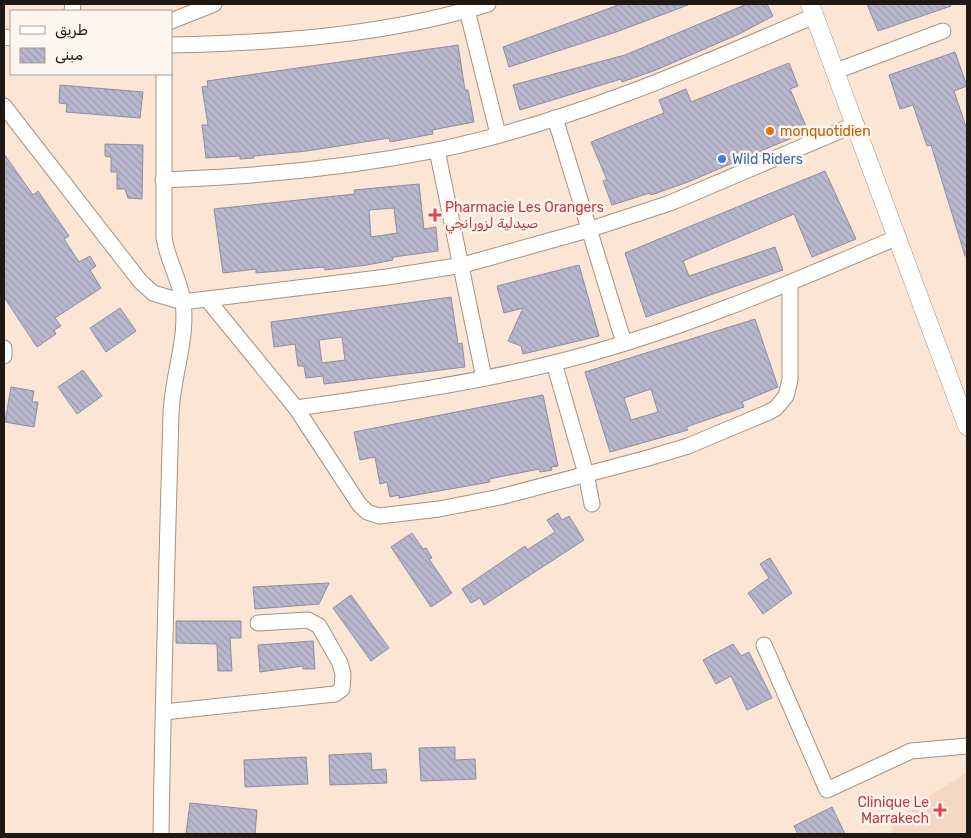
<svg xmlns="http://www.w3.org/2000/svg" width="971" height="838" font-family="Rubik,'Noto Naskh Arabic',sans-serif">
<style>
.built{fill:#f3d7c2}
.building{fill:url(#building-back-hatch);stroke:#8d8ca2;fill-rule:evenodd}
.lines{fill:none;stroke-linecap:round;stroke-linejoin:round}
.minor-casing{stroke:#a69282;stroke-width:17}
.tertiary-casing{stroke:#a69282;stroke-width:19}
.minor{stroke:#fff;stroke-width:15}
.tertiary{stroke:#fff;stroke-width:18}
.food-dot{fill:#e8710a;stroke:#fef5ef;stroke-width:2}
.shop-dot{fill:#3f7fe0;stroke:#fef5ef;stroke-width:2}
.health-dot{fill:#e0444e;stroke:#fef5ef;stroke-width:2}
.labels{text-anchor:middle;stroke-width:5;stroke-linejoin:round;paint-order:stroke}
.food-label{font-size:14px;fill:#c56008;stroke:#fef5ef;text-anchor:start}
.shop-label{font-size:14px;fill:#366cbe;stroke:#fef5ef;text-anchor:start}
.health-label{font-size:14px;fill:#be3a42;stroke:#fef5ef;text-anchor:start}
</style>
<defs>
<pattern id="building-back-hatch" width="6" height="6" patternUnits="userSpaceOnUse" patternTransform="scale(1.25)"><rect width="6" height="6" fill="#b8b7ce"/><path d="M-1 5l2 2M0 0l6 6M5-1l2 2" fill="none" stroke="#9e9db0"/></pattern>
</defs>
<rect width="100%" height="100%" fill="#fbe6d5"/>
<path class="built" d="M967,773V834H893L891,828L935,792Z"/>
<g class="building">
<path d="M621,4L688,5L616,32L509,67L503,47Z"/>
<path d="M747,4H767L773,16L739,34L656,70L622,82L621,79L520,110L513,85L625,55Z"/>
<path d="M867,4H950L951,6L878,31Z"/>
<path d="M458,45L465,90H468L474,122L432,130L433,134L390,142L389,138L307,151L254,156V158L240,159V156L206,158L202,125H208L202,87L208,86L207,81Z"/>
<path d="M955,52L967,86L954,91L967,130V256H965L931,145L927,146L913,105L900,109L889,75Z"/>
<path d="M789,63L798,86L790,89L808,131L688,182L651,195L650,193L612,205L603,181L607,180L591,142L664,113L659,100L686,89L691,102Z"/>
<path d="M60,85L143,92L140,118L66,112L67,104L59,103Z"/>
<path d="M105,144L143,145L142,199L128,198L125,189H117V172H111V157L105,156Z"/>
<path d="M4,154L33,195L38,191L69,236L64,239L79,262L90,256L96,266L90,270L101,288L55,318L61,326L54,330L56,334L37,347L4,297Z"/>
<path d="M825,171L856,239L812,257L794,214L683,261L689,276L775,247L783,270L646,317L625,253Z"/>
<path d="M419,184L424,229L436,227L438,251L393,257V260L367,265L325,270L324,267L256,273V269L223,273L214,209L355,194L354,190ZM394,208L397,233L371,237L369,210Z"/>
<path d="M579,265L599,336L523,354L521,346L508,341L523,308L504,313L497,286Z"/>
<path d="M451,297L458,344L462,343L465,367L324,384L323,376L306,378L304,366H298L295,344L274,347L271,322ZM342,337L345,360L322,363L319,340Z"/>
<path d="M120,308L136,331L106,352L90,328Z"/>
<path d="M755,319L778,387L742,402L744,407L686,427L688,430L610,452L585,372ZM651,389L658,412L631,420L624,398Z"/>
<path d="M83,370L102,396L77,414L58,387Z"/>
<path d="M11,387L34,391L32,402H38L34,427L5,422Z"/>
<path d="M543,395L558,466L551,467L552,470L540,472L539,469L489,479L490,482L399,498V495L390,497L387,482L380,484L375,457L360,460L354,432Z"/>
<path d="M558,513L562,520L569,516L584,540L484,605L480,598L471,603L462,589L525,546L527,550L555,532L547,520Z"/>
<path d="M412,533L423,549L426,548L432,558L429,559L452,593L431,607L391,547Z"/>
<path d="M770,558L792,593L763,614L748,593L769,578L760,564Z"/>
<path d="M329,583L319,604L255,609L253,587Z"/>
<path d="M351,595L389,648L371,661L333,608Z"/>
<path d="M176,621H241V638H230L232,671H218L217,644L176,643Z"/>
<path d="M313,641L315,669H303V666L260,672L258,645Z"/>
<path d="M733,644L741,656L749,652L772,698L747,710L731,676L716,684L703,660Z"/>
<path d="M455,747V760L475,759L476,779L421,781L419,748Z"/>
<path d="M371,753L372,770L386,769L387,783L330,785L329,755Z"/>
<path d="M306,757L308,784L245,787L244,760Z"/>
<path d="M190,803L257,810L255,834H186Z"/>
<path d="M832,807L845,834H798L794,826Z"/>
</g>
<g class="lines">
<defs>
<g id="minor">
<path d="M467,10L498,134"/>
<path d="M72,11L73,4"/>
<path d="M171,21L214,4"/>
<path d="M4,37L11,38"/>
<path d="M171,45C276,43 387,35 488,4"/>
<path d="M836,71L943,31"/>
<path d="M4,106L140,281L153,293L183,302L387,277L463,265L588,230L670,203L856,124"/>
<path d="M555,118L624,343"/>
<path d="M437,150L484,378"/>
<path d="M163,180C251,177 351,167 437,150C568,123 692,69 814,16"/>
<path d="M207,299L296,408L359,504L367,512L379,516L439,509L500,497L648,458L688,446L769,412L776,408L786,396L790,380V283"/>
<path d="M4,348V356"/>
<path d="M554,363L586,474L592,504"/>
<path d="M296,408C382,396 469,384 554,363C672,334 786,285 898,237"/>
<path d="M764,645L827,790L911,751L967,746"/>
<path d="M164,712L335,694L342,689L343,674L340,663L319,626L308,620L258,623"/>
<path d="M161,834C163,694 167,554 171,414C172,377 188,340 183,302C180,279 167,260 164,237V74"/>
</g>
<path id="tertiary" d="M810,4L967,426"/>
</defs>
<use href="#minor" class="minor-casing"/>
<use href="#tertiary" class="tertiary-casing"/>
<use href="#minor" class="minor"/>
<use href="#tertiary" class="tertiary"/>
</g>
<circle class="food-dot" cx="770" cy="131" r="5"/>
<circle class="shop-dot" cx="722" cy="159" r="5"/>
<g class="health-dot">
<path d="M432.5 207.5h5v5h5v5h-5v5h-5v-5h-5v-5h5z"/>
<path d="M937.5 802.5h5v5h5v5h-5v5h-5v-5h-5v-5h5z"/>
</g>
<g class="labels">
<g class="food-label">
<text x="780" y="136">monquotidien</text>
</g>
<g class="shop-label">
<text x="732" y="164">Wild Riders</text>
</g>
<g class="health-label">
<text x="445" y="212">Pharmacie Les Orangers<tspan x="445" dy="16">صيدلية لزورانجي</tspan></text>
<text x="929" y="807" text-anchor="end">Clinique Le<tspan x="929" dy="16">Marrakech</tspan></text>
</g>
</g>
<rect width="971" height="838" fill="none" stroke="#201913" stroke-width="10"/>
<rect x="10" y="10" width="162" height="65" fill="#fef5ef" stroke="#a59d97"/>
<rect x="20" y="26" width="25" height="8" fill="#ffffff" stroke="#a59d97"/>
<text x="55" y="35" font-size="15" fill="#201913">طريق</text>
<rect x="20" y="48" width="25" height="15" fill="url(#building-back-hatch)" stroke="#a59d97"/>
<text x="55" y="60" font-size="15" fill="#201913">مبنى</text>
</svg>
